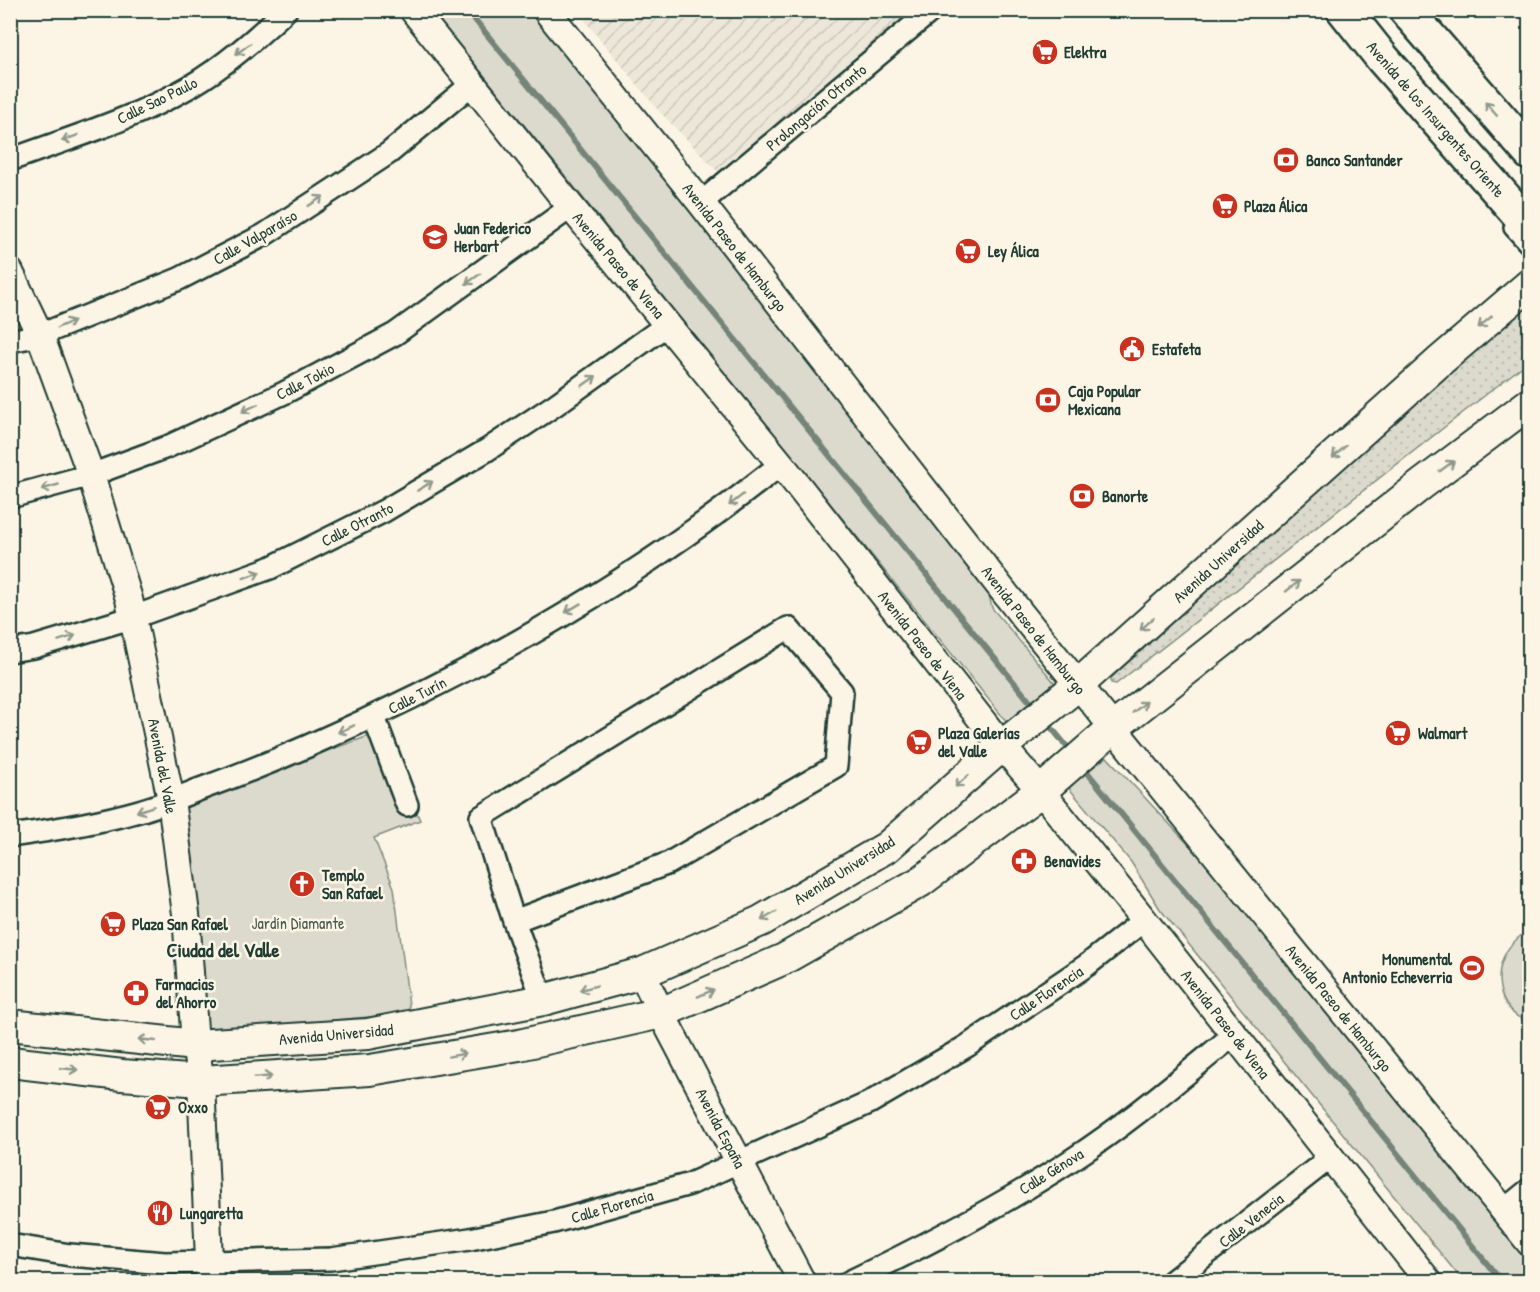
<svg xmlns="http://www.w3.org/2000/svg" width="1540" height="1292" font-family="'Patrick Hand',sans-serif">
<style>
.industrial{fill:url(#industrial-furrows)}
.grass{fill:url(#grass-dots);stroke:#7e8c80;stroke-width:1.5}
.park{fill:#dcdacc;stroke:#7e8c80;stroke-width:1.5}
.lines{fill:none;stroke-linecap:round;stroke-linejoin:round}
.stream{stroke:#758479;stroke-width:6}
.pedestrian-casing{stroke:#1f3d34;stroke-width:20}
.minor-casing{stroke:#1f3d34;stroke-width:26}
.tertiary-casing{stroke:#1f3d34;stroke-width:30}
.secondary-casing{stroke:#1f3d34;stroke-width:34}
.trunk-casing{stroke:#1f3d34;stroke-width:38}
.pedestrian{stroke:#fcf5e5;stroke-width:15}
.minor{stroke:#fcf5e5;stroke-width:21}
.tertiary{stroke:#fcf5e5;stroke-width:26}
.secondary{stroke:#fcf5e5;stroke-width:30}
.trunk{stroke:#fcf5e5;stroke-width:33}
.oneway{stroke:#8e998c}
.labels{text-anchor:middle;stroke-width:5;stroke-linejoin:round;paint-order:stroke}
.poi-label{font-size:16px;font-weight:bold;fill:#1f3d34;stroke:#fcf5e5;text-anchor:start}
.street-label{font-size:16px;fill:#1f3d34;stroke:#fcf5e5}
.park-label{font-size:16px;fill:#455c52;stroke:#fcf5e5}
.quarter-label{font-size:20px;font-weight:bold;fill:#1f3d34;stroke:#fcf5e5}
</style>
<defs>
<pattern id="industrial-furrows" width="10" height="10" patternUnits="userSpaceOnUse" patternTransform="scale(1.5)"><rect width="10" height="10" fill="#ece7d8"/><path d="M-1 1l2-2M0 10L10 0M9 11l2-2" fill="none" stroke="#cac7ba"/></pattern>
<pattern id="grass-dots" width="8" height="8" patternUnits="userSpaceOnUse" patternTransform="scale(1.5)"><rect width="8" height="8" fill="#dcdacc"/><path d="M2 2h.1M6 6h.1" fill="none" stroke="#bcbcb0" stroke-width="1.8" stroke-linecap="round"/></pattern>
</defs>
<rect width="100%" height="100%" fill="#fcf5e5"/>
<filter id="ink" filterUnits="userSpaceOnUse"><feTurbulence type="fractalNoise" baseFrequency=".0167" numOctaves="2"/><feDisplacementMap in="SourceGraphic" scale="12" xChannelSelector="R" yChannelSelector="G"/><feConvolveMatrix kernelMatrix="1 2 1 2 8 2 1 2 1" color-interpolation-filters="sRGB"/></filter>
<g filter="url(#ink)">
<path class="industrial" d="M577,11H914L721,175L658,110Z"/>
<path class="grass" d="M1529,299V361L1116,684L1111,683V678Z"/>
<g class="park">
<path d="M432,11H533L984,573L992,608L1059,688L1010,726Z"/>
<path d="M383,731L420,820L374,838L394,888L410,1013L208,1032L184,802Z"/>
<path d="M1107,757L1215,873L1529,1260V1281H1463L1160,909L1131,862L1067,786Z"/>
<path d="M1529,932H1530L1529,1022C1495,1012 1490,965 1514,942C1519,937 1523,933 1529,932Z"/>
</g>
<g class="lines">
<g class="stream">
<path d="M467,10L1035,708"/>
<path d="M1045,720L1073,754"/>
<path d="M1083,767L1502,1282"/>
</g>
<defs>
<path id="pedestrian" d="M1512,228L1530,248"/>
<g id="minor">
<path d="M10,160C70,138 134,119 189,87C225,66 256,38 286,10"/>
<path d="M701,203L932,10"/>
<path d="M10,341L40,335L179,279L264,235L389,153L472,84"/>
<path d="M10,497L91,475L167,447L284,393L395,334L571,207"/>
<path d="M10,651L34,647L134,617L270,568L384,511L487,450L555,405L668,324"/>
<path d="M374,717L407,805"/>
<path d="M10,836C54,830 97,823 139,811C161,805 182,796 203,788C239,775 274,761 308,746C477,672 638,579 781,464"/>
<path d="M514,921L669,863L836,766L842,692L788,628L481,817L514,921L543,1000"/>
<path d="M1503,1211L1530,1189"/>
<path d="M10,1245L70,1255L165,1263L331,1259L470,1239L554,1222L690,1184L869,1103L967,1046L1087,965L1144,920"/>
<path d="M849,1282C926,1245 1002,1206 1073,1159C1130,1122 1182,1077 1235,1034"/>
<path d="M1171,1282L1331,1157"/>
</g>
<g id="tertiary">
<path d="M413,10L571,207L781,464L1002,746L1041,791L1144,920L1429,1282"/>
<path d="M546,10L701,203L1022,615L1530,1243"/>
<path d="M10,272L40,335L91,475L129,599L171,800L186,914L195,1045L201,1081L210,1282"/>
<path d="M642,973L661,1013L802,1282"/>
</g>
<g id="secondary">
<path d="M10,1025L195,1045L368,1034L543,1000L642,973L761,921L887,847L1002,746L1078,685L1440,361L1530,284"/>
<path d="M10,1062L122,1075L201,1081L370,1070L519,1045L661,1013L784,959L920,882L1041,791L1113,728L1421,485L1530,403"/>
</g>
<g id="trunk">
<path d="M1344,10L1383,59L1530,227"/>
<path d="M1406,10L1530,153"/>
</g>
</defs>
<use href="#pedestrian" class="pedestrian-casing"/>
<use href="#minor" class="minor-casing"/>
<use href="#tertiary" class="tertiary-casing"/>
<use href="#secondary" class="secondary-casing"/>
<use href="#trunk" class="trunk-casing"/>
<use href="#pedestrian" class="pedestrian"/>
<use href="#minor" class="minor"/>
<use href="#tertiary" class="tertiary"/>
<use href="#secondary" class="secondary"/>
<use href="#trunk" class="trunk"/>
</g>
<defs><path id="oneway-shaft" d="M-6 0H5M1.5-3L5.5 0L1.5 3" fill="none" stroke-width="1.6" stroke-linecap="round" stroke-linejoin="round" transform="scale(1.5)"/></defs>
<g class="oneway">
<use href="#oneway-shaft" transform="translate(243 49) rotate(143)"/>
<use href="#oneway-shaft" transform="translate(1491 109) rotate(-131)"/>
<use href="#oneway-shaft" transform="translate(70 138) rotate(159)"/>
<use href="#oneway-shaft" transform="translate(316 201) rotate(-33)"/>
<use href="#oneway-shaft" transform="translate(473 279) rotate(145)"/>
<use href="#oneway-shaft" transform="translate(1485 322) rotate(140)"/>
<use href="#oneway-shaft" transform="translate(66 324) rotate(-23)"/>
<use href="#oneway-shaft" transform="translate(589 381) rotate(-35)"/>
<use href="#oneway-shaft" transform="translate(250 408) rotate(155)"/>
<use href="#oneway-shaft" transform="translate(1339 452) rotate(138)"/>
<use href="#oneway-shaft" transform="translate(1447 466) rotate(-36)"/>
<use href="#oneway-shaft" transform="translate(425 486) rotate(-31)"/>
<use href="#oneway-shaft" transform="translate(50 487) rotate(164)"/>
<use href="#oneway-shaft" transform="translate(736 500) rotate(142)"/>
<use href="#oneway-shaft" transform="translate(252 575) rotate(-20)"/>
<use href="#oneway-shaft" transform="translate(1293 586) rotate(-38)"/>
<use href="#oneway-shaft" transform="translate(573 608) rotate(149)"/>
<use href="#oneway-shaft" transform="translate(1147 624) rotate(138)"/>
<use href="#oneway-shaft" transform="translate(67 638) rotate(-17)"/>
<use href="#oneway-shaft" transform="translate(1140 707) rotate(-38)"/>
<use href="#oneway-shaft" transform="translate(346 729) rotate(156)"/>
<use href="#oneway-shaft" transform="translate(962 781) rotate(139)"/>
<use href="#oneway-shaft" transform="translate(145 809) rotate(162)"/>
<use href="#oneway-shaft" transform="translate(769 916) rotate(150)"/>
<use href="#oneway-shaft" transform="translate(588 988) rotate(165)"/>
<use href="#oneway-shaft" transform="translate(706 993) rotate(-24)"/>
<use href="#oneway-shaft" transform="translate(147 1040) rotate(-174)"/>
<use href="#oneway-shaft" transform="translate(457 1055) rotate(-10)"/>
<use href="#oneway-shaft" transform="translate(69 1069) rotate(6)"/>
<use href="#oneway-shaft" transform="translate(263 1077) rotate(-4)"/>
</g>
</g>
<defs>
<symbol id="supermarket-disc" viewBox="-11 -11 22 22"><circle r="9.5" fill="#c8321e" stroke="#fcf5e5"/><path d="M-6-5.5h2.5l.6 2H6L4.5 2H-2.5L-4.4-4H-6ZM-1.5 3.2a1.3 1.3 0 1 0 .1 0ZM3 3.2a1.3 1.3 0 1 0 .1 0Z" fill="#fff"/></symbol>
<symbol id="bank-disc" viewBox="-11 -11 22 22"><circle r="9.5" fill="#c8321e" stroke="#fcf5e5"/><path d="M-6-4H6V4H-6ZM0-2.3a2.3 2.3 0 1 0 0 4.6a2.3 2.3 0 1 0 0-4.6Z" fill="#fff"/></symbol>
<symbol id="school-disc" viewBox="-11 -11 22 22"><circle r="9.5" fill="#c8321e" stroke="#fcf5e5"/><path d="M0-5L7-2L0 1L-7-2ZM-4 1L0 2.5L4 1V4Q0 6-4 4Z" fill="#fff"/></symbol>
<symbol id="civic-disc" viewBox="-11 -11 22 22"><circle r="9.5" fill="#c8321e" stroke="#fcf5e5"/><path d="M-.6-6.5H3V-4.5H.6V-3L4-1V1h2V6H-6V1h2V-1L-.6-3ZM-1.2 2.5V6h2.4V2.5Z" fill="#fff"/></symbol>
<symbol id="pharmacy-disc" viewBox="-11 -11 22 22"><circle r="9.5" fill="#c8321e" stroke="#fcf5e5"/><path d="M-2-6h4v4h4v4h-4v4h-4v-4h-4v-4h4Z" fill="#fff"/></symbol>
<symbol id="church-disc" viewBox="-11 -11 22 22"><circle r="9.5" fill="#c8321e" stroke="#fcf5e5"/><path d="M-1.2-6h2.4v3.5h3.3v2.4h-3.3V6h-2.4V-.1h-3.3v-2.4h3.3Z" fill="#fff"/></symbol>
<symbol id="stadium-disc" viewBox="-11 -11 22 22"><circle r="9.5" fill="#c8321e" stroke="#fcf5e5"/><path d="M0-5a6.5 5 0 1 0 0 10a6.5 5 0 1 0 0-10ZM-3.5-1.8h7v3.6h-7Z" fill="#fff"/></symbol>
<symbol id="restaurant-disc" viewBox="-11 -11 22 22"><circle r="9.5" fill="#c8321e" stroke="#fcf5e5"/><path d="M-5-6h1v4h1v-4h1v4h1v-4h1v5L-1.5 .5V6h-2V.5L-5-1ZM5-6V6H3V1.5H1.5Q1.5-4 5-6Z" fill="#fff"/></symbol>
</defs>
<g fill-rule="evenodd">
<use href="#supermarket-disc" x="1030" y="37" width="30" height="30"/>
<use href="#bank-disc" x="1271" y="145" width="30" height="30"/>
<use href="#supermarket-disc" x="1210" y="191" width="30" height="30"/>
<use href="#school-disc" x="420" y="222" width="30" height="30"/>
<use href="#supermarket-disc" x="953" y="236" width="30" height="30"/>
<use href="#civic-disc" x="1117" y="334" width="30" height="30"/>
<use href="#bank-disc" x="1033" y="385" width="30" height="30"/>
<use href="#bank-disc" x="1067" y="481" width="30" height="30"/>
<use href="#supermarket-disc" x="1383" y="718" width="30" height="30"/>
<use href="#supermarket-disc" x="904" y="727" width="30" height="30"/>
<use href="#pharmacy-disc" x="1009" y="846" width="30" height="30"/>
<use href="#church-disc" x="287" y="869" width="30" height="30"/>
<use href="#supermarket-disc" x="98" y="909" width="30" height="30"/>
<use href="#stadium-disc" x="1457" y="953" width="30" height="30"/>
<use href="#pharmacy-disc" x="121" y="978" width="30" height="30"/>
<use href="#supermarket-disc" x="143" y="1092" width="30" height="30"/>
<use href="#restaurant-disc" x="145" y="1198" width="30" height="30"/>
</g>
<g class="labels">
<g class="poi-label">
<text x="1064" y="58">Elektra</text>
<text x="1306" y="166">Banco Santander</text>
<text x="1244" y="212">Plaza Álica</text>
<text x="454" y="234">Juan Federico<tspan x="454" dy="18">Herbart</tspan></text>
<text x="988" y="257">Ley Álica</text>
<text x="1152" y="355">Estafeta</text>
<text x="1068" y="397">Caja Popular<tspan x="1068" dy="18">Mexicana</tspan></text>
<text x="1102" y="502">Banorte</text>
<text x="938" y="739">Plaza Galerías<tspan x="938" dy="18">del Valle</tspan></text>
<text x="1418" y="739">Walmart</text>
<text x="1044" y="867">Benavides</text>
<text x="322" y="881">Templo<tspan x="322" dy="18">San Rafael</tspan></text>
<text x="132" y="930">Plaza San Rafael</text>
<text x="1452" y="965" text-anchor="end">Monumental<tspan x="1452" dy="18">Antonio Echeverria</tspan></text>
<text x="156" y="990">Farmacias<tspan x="156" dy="18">del Ahorro</tspan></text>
<text x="178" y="1113">Oxxo</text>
<text x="180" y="1219">Lungaretta</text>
</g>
<g class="street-label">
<text transform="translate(157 100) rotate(-26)" y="6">Calle Sao Paulo</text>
<text transform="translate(816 107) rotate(-40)" y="6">Prolongación Otranto</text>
<text transform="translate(1436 119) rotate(49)" y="6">Avenida de los Insurgentes Oriente</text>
<text transform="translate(255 237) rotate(-30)" y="6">Calle Valparaíso</text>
<text transform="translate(735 247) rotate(52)" y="6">Avenida Paseo de Hamburgo</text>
<text transform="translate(619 265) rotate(50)" y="6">Avenida Paseo de Viena</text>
<text transform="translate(305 381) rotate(-27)" y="6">Calle Tokio</text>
<text transform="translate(357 524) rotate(-27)" y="6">Calle Otranto</text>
<text transform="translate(1218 561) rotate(-42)" y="6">Avenida Universidad</text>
<text transform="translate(1034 630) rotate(52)" y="6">Avenida Paseo de Hamburgo</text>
<text transform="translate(923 645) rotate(52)" y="6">Avenida Paseo de Viena</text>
<text transform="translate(417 695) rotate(-27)" y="6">Calle Turín</text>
<text transform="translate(163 766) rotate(79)" y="6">Avenida del Valle</text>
<text transform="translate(844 870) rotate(-32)" y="6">Avenida Universidad</text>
<text transform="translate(1046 993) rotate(-34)" y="6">Calle Florencia</text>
<text transform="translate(1339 1008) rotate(51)" y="6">Avenida Paseo de Hamburgo</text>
<text transform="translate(1226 1024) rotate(52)" y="6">Avenida Paseo de Viena</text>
<text transform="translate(336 1034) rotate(-5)" y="6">Avenida Universidad</text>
<text transform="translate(721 1128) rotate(62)" y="6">Avenida España</text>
<text transform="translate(1051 1171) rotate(-32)" y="6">Calle Génova</text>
<text transform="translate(612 1206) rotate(-16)" y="6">Calle Florencia</text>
<text transform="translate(1251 1220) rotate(-38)" y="6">Calle Venecia</text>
</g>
<g class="park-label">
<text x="298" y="929">Jardín Diamante</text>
</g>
<g class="quarter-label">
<text x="223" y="957">Ciudad del Valle</text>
</g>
</g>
<rect width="1540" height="1292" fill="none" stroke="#fcf5e5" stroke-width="36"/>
<rect x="18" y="18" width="1504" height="1256" fill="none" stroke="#1f3d34" stroke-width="2" filter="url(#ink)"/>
</svg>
